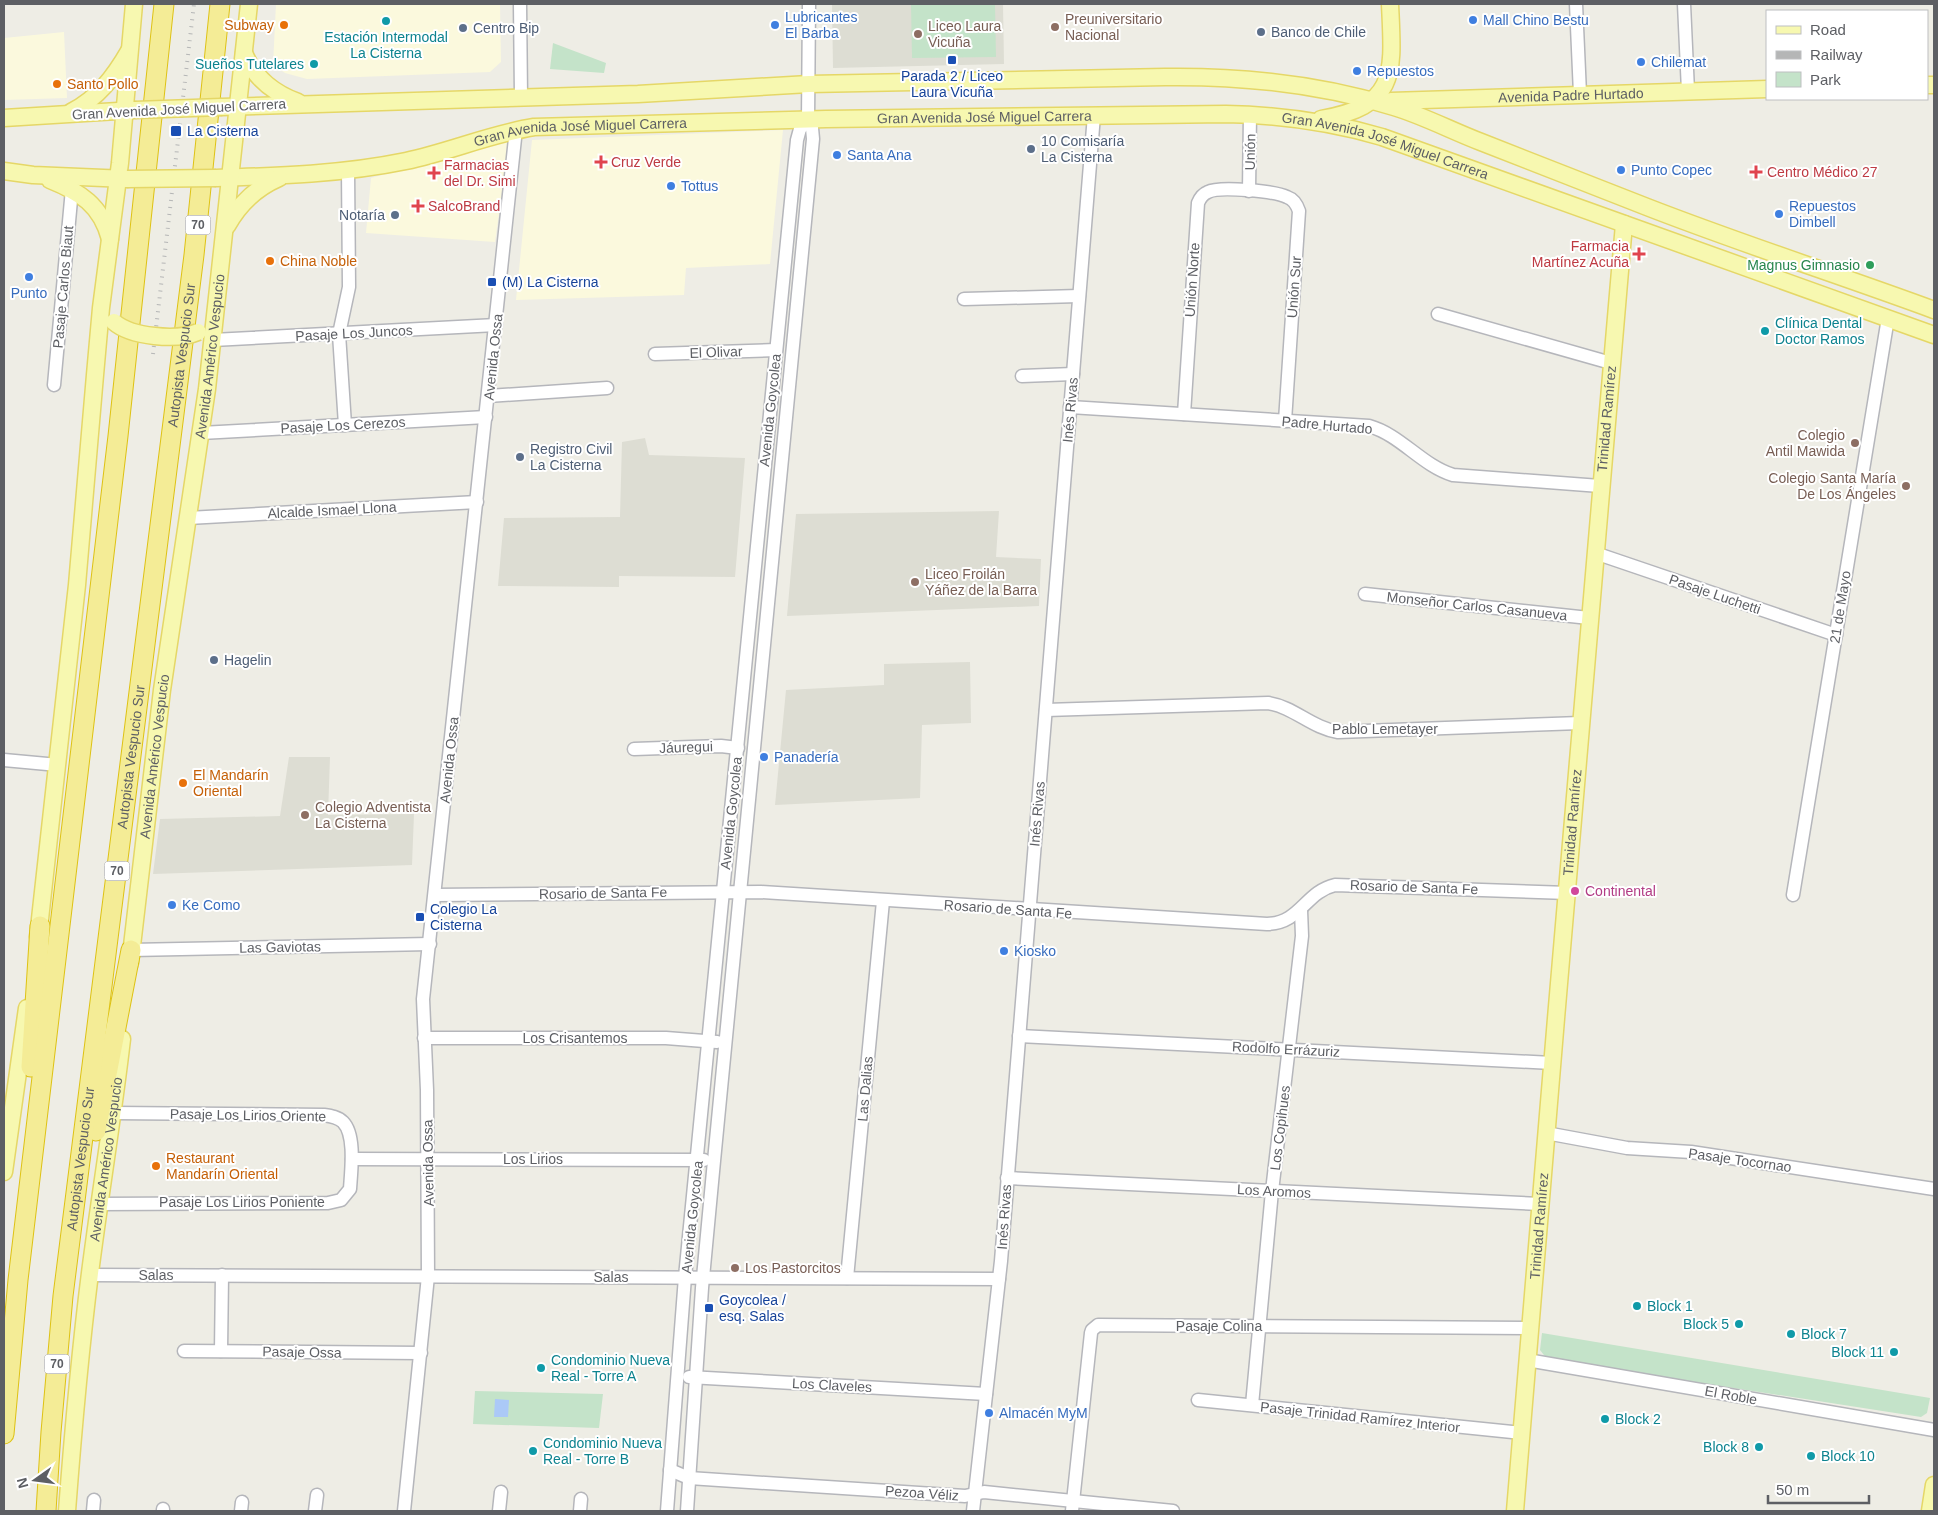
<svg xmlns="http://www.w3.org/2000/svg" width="1938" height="1515" font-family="Arial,sans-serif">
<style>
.commercial{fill:#fbf9dd}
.education{fill:#ddddd3}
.green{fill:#c4e3c9}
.water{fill:#abc9f7}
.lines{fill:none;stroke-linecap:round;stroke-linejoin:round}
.minor-casing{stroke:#b5b6bb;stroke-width:15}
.major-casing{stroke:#e5d767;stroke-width:19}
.highway-casing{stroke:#dec214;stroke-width:21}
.minor{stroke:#fff;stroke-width:12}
.major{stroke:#f7f8b0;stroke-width:16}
.highway{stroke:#f4ec96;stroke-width:19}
.rail{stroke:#b5b6b6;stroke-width:4;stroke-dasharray:1 6;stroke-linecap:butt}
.major-bridge-casing{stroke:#e5d767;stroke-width:19;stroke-linecap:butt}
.major-bridge{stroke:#f7f8b0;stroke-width:16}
.shop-dot{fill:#3f7fe0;stroke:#fff;stroke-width:2}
.culture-dot{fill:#0f9aa8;stroke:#fff;stroke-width:2}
.food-dot{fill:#e8710a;stroke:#fff;stroke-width:2}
.education-dot{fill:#8d6e63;stroke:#fff;stroke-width:2}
.service-dot{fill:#5c6f8a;stroke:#fff;stroke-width:2}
.transit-dot{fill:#1a4fb4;stroke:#fff;stroke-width:2}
.health-dot{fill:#e0444e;stroke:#fff;stroke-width:2}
.leisure-dot{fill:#2e9e5b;stroke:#fff;stroke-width:2}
.hotel-dot{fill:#d1479c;stroke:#fff;stroke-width:2}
.labels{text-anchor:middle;stroke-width:4;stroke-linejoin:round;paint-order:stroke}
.shield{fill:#fff;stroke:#8e8f92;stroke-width:1}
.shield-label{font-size:12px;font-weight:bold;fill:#5d5f64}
.shop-label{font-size:14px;fill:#366cbe;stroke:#fff;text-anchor:start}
.education-label{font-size:14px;fill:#785e54;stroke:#fff;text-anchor:start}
.food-label{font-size:14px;fill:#c56008;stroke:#fff;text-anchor:start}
.service-label{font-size:14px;fill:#4e5e75;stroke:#fff;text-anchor:start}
.culture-label{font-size:14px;fill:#0d838f;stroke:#fff;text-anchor:start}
.transit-label{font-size:14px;fill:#164399;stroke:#fff;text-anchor:start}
.street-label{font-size:14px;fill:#5d5f64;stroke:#fff}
.health-label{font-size:14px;fill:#be3a42;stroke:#fff;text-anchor:start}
.leisure-label{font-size:14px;fill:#27864d;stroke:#fff;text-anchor:end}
.hotel-label{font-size:14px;fill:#b23c85;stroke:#fff;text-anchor:start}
</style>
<rect width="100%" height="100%" fill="#eeede5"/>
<g class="commercial">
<path d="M276,4H500L501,62L490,72L307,79L285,73L273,65Z"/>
<path d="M64,32L67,98L4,100V38Z"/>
<path d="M783,130L770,264L686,268L684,295L516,300L532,140Z"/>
<path d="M509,141L495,242L366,233L371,178Z"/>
</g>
<g class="education">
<path d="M832,4H1003L1004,64L833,68Z"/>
<path d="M645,438L649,455L745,458L735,577L619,576V587L498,586L504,518L620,517L622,442Z"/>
<path d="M999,511L996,557L1041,559L1039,606L787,616L796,514Z"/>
<path d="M970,662L971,723L922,725L920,798L775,805L786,690L884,685V664Z"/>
<path d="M289,757H330L328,815L414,814L412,865L153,874L160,819L280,816Z"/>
</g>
<g class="green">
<path d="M911,4H995L996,57L912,58Z"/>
<path d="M553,43L606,63L604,73L550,69Z"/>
<path d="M1542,1333L1930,1398L1927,1413L1921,1417L1547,1359L1540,1350Z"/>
<path d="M475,1391L603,1394L599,1428L473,1424Z"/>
</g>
<path class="water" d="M495,1399L509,1400L508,1417H494Z"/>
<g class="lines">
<defs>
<g id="minor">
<path d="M520,4L521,97"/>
<path d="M1576,4L1580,94"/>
<path d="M1684,4L1688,91"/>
<path d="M1249,191L1250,114"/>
<path d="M964,299L1079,296"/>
<path d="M1438,314L1611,363"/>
<path d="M213,340L496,325"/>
<path d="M655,354L776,350"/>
<path d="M1022,376L1073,374"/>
<path d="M54,385L72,189"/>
<path d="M488,396L607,388"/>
<path d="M1070,407L1369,426C1401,435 1421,465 1453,475L1600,486"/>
<path d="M1184,414L1198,203C1200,198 1203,194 1208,192C1219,186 1275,191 1287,197C1293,199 1297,205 1299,211L1285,421"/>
<path d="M345,425L339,334L349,287L348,170"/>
<path d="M201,433L486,417"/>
<path d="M188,518L477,502"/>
<path d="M1595,553L1836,635"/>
<path d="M1365,594L1589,618"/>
<path d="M1046,710L1268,703C1294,707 1312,728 1338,732L1580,723"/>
<path d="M634,749L721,746L738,748"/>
<path d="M4,760L58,765"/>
<path d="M435,895L761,892L1267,924C1301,923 1305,892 1335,885L1568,893"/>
<path d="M1793,895L1888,318"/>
<path d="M131,950L430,944"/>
<path d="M1019,1036L1552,1063"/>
<path d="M424,1038H666L717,1042"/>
<path d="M1546,1133L1627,1148L1691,1152L1934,1189"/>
<path d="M352,1159L704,1160"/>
<path d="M1007,1178L1540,1204"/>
<path d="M99,1204L328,1203L341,1200L350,1189C351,1172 356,1135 343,1122C338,1117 331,1116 324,1115L113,1113"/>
<path d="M90,1275L999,1279"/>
<path d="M847,1278L883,901"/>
<path d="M184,1351L421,1353"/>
<path d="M221,1351L222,1275"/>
<path d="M1527,1360L1934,1430"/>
<path d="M689,1377L986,1394"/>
<path d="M1198,1400L1522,1433"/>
<path d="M1252,1405L1272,1191L1302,936L1301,910"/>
<path d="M670,1470L689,1478L965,1496L984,1492L1173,1511"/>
<path d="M93,1511L94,1500"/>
<path d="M163,1511V1509"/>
<path d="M241,1511L242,1502"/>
<path d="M315,1511L317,1495"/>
<path d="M404,1511L428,1276L427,1090L423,999L516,129"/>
<path d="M499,1511L501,1492"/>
<path d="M580,1511L581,1499"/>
<path d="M667,1511L685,1277L797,140L800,129L808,120"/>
<path d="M687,1511L702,1288L714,1161L813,139L812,128L808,120L809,4"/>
<path d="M973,1511L1001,1261L1094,115"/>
<path d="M1072,1511L1091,1333L1092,1330L1098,1325L1530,1328"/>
</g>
<g id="major">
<path d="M244,53C254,77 273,93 298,102"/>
<path d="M1927,85H1934"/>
<path id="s1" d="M1391,101L1767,89"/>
<path d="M222,107L638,94L809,84L1165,77C1242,76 1320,84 1394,107C1424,116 1452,131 1481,142C1536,164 1592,185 1647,207C1742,244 1839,275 1934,310"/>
<path d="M71,112C98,98 114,77 129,51"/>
<path d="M4,118L134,110"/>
<path d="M1321,119C1399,106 1393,71 1390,4"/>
<path d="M4,171L33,175L127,179"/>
<path id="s2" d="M216,178C279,176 343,174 406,161C449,152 490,134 534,127L826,119L1226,114C1279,115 1331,122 1382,137L1934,335"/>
<path d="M50,180C80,192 101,205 110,239"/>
<path d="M227,226C239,204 256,188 279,178"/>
<path d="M38,937L77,585L95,375L101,308L120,163L134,4"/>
<path id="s3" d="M130,963L162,690L207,389L249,4"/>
<path d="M4,1172L27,1008"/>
<path id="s4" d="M67,1511C73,1432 80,1352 90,1273C100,1195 113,1117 122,1039"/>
<path id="s5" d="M1515,1511C1552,1082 1584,653 1624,224"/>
<path d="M1930,1511L1934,1485"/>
</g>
<g id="highway">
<path d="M31,1067L40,926"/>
<path d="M96,1131L131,950"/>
<path d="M4,1434L18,1280L118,436L164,4"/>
<path id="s6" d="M46,1511L51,1432L63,1296L194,255L220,4"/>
</g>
</defs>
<use href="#minor" class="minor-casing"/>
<use href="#major" class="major-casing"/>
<use href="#highway" class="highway-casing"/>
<use href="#minor" class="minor"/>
<use href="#major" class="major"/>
<use href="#highway" class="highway"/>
<path class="rail" d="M153,354L194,4"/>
<defs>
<g id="major-bridge">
<path d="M135,110L222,107"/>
<path d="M127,179L216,178"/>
<path d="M114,322C131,337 177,341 198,332"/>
</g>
</defs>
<use href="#major-bridge" class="major-bridge-casing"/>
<use href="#major-bridge" class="major-bridge"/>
</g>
<g class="shop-dot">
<circle cx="1473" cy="20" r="5"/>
<circle cx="775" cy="25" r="5"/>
<circle cx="1641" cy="62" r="5"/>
<circle cx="1357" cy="71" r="5"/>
<circle cx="837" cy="155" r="5"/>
<circle cx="1621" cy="170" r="5"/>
<circle cx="671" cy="186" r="5"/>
<circle cx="1779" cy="214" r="5"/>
<circle cx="29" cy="277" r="5"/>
<circle cx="764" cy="757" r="5"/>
<circle cx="172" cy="905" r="5"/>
<circle cx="1004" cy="951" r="5"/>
<circle cx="989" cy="1413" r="5"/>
</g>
<g class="culture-dot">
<circle cx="386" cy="21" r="5"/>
<circle cx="314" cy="64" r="5"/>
<circle cx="1765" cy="331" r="5"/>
<circle cx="1637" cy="1306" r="5"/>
<circle cx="1739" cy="1324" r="5"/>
<circle cx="1791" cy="1334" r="5"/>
<circle cx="1894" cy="1352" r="5"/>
<circle cx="541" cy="1368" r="5"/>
<circle cx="1605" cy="1419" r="5"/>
<circle cx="1759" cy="1447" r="5"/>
<circle cx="533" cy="1451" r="5"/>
<circle cx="1811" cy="1456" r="5"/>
</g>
<g class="food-dot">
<circle cx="284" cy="25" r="5"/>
<circle cx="57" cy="84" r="5"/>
<circle cx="270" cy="261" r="5"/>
<circle cx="183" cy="783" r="5"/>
<circle cx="156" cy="1166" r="5"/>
</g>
<g class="education-dot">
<circle cx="1055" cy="27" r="5"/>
<circle cx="918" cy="34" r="5"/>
<circle cx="1855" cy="443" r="5"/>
<circle cx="1906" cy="486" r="5"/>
<circle cx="915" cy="582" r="5"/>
<circle cx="305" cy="815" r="5"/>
<circle cx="735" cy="1268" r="5"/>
</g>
<g class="service-dot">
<circle cx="463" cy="28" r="5"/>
<circle cx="1261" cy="32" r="5"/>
<circle cx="1031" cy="149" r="5"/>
<circle cx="395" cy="215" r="5"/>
<circle cx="520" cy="457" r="5"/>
<circle cx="214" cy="660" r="5"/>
</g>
<g class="transit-dot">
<rect x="947" y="55" width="10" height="10" rx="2.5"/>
<rect x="170" y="125" width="12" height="12" rx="2.5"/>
<rect x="487" y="277" width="10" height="10" rx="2.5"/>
<rect x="415" y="912" width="10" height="10" rx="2.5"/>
<rect x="704" y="1303" width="10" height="10" rx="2.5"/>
</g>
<g class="health-dot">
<path d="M598.5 154.5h5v5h5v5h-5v5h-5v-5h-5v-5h5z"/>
<path d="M1753.5 164.5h5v5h5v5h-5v5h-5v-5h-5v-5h5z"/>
<path d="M431.5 165.5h5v5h5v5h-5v5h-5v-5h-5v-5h5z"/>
<path d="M415.5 198.5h5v5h5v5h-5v5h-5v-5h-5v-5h5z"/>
<path d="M1636.5 246.5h5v5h5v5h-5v5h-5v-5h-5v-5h5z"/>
</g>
<circle class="leisure-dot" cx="1870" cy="265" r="5"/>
<circle class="hotel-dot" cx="1575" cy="891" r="5"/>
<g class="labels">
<g class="shield">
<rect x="185.5" y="215.5" width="25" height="19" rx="4"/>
<rect x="104.5" y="861.5" width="25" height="19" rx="4"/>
<rect x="44.5" y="1354.5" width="25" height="19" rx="4"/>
</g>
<g class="shield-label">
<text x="198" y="229">70</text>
<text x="117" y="875">70</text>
<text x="57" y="1368">70</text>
</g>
<g class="shop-label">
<text x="785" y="22">Lubricantes<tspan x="785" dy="16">El Barba</tspan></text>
<text x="1483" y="25">Mall Chino Bestu</text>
<text x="1651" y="67">Chilemat</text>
<text x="1367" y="76">Repuestos</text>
<text x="847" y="160">Santa Ana</text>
<text x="1631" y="175">Punto Copec</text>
<text x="681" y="191">Tottus</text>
<text x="1789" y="211">Repuestos<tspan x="1789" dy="16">Dimbell</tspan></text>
<text x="29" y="298" text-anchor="middle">Punto</text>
<text x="774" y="762">Panadería</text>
<text x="182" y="910">Ke Como</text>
<text x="1014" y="956">Kiosko</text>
<text x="999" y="1418">Almacén MyM</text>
</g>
<g class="education-label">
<text x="1065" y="24">Preuniversitario<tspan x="1065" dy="16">Nacional</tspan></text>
<text x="928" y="31">Liceo Laura<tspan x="928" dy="16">Vicuña</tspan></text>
<text x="1845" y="440" text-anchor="end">Colegio<tspan x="1845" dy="16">Antil Mawida</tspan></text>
<text x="1896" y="483" text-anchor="end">Colegio Santa María<tspan x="1896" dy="16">De Los Ángeles</tspan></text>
<text x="925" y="579">Liceo Froilán<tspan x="925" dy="16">Yáñez de la Barra</tspan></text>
<text x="315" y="812">Colegio Adventista<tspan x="315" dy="16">La Cisterna</tspan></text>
<text x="745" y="1273">Los Pastorcitos</text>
</g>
<g class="food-label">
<text x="274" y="30" text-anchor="end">Subway</text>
<text x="67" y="89">Santo Pollo</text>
<text x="280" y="266">China Noble</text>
<text x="193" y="780">El Mandarín<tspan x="193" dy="16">Oriental</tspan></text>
<text x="166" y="1163">Restaurant<tspan x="166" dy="16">Mandarín Oriental</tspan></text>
</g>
<g class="service-label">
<text x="473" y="33">Centro Bip</text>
<text x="1271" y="37">Banco de Chile</text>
<text x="1041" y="146">10 Comisaría<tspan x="1041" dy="16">La Cisterna</tspan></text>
<text x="385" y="220" text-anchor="end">Notaría</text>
<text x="530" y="454">Registro Civil<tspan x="530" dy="16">La Cisterna</tspan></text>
<text x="224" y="665">Hagelin</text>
</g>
<g class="culture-label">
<text x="386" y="42" text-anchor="middle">Estación Intermodal<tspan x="386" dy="16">La Cisterna</tspan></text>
<text x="304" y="69" text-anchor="end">Sueños Tutelares</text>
<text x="1775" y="328">Clínica Dental<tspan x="1775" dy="16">Doctor Ramos</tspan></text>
<text x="1647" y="1311">Block 1</text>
<text x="1729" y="1329" text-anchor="end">Block 5</text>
<text x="1801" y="1339">Block 7</text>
<text x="1884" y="1357" text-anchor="end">Block 11</text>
<text x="551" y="1365">Condominio Nueva<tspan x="551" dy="16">Real - Torre A</tspan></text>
<text x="1615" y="1424">Block 2</text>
<text x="543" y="1448">Condominio Nueva<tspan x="543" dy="16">Real - Torre B</tspan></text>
<text x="1749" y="1452" text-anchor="end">Block 8</text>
<text x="1821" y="1461">Block 10</text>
</g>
<g class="transit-label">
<text x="952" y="81" text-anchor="middle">Parada 2 / Liceo<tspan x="952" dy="16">Laura Vicuña</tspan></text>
<text x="187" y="136">La Cisterna</text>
<text x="502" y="287">(M) La Cisterna</text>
<text x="430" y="914">Colegio La<tspan x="430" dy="16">Cisterna</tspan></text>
<text x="719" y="1305">Goycolea /<tspan x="719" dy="16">esq. Salas</tspan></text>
</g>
<g class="street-label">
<text dy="5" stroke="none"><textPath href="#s1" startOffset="180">Avenida Padre Hurtado</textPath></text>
<text transform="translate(179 109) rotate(-3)" y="5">Gran Avenida José Miguel Carrera</text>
<text dy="5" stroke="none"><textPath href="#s2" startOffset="774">Gran Avenida José Miguel Carrera</textPath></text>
<text dy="5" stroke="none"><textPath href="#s2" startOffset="369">Gran Avenida José Miguel Carrera</textPath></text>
<text dy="5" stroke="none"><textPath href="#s2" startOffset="1179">Gran Avenida José Miguel Carrera</textPath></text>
<text transform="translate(1250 152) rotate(-89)" y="5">Unión</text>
<text transform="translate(1192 280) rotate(-86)" y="5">Unión Norte</text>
<text transform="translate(63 287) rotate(-85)" y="5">Pasaje Carlos Biaut</text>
<text transform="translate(1294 287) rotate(-86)" y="5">Unión Sur</text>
<text transform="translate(354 333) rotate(-3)" y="5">Pasaje Los Juncos</text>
<text transform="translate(716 352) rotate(-2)" y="5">El Olivar</text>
<text dy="5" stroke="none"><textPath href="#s6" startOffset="1164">Autopista Vespucio Sur</textPath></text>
<text dy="5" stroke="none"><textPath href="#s3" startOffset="612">Avenida Américo Vespucio</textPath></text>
<text transform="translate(493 357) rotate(-84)" y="5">Avenida Ossa</text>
<text transform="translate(770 410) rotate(-84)" y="5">Avenida Goycolea</text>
<text transform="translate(1070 410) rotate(-85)" y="5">Inés Rivas</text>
<text dy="5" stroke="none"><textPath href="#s5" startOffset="1096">Trinidad Ramírez</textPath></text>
<text transform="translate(343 425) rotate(-3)" y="5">Pasaje Los Cerezos</text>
<text transform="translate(1327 425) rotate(5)" y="5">Padre Hurtado</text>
<text transform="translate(332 510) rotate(-3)" y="5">Alcalde Ismael Llona</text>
<text transform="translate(1715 594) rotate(19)" y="5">Pasaje Luchetti</text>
<text transform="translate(1477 606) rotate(6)" y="5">Monseñor Carlos Casanueva</text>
<text transform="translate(1840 607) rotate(-81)" y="5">21 de Mayo</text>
<text x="1385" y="734">Pablo Lemetayer</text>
<text transform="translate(686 747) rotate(-2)" y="5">Jáuregui</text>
<text dy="5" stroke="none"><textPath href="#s6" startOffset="759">Autopista Vespucio Sur</textPath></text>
<text dy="5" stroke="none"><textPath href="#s3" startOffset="208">Avenida Américo Vespucio</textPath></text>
<text transform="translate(449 760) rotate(-84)" y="5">Avenida Ossa</text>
<text transform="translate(731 813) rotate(-84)" y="5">Avenida Goycolea</text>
<text transform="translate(1037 814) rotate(-85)" y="5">Inés Rivas</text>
<text dy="5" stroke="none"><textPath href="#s5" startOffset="691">Trinidad Ramírez</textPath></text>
<text transform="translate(1414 887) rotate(2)" y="5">Rosario de Santa Fe</text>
<text transform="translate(603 893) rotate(-1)" y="5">Rosario de Santa Fe</text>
<text transform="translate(1008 909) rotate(4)" y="5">Rosario de Santa Fe</text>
<text transform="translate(280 947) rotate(-1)" y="5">Las Gaviotas</text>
<text x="575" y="1043">Los Crisantemos</text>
<text transform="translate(1286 1049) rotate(3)" y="5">Rodolfo Errázuriz</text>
<text transform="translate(865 1089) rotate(-85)" y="5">Las Dalias</text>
<text transform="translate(248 1115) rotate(1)" y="5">Pasaje Los Lirios Oriente</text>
<text transform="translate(1280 1128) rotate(-83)" y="5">Los Copihues</text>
<text dy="5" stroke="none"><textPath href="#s6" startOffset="354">Autopista Vespucio Sur</textPath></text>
<text dy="5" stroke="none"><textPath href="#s4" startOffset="354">Avenida Américo Vespucio</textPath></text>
<text x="533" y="1164">Los Lirios</text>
<text transform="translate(1740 1160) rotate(8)" y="5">Pasaje Tocornao</text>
<text transform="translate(428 1163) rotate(-91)" y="5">Avenida Ossa</text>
<text transform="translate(1274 1191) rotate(3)" y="5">Los Aromos</text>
<text x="242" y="1207">Pasaje Los Lirios Poniente</text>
<text transform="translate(692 1217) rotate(-84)" y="5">Avenida Goycolea</text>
<text transform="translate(1004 1217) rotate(-86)" y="5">Inés Rivas</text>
<text dy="5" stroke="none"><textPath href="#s5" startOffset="286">Trinidad Ramírez</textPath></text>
<text x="156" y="1280">Salas</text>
<text x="611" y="1282">Salas</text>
<text x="1219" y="1331">Pasaje Colina</text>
<text transform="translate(302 1352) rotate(1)" y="5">Pasaje Ossa</text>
<text transform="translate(832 1385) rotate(3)" y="5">Los Claveles</text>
<text transform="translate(1731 1395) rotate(10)" y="5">El Roble</text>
<text transform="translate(1360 1417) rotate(6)" y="5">Pasaje Trinidad Ramírez Interior</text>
<text transform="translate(922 1493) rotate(4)" y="5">Pezoa Véliz</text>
</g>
<g class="health-label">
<text x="611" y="167">Cruz Verde</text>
<text x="444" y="170">Farmacias<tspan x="444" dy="16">del Dr. Simi</tspan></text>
<text x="1767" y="177">Centro Médico 27</text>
<text x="428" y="211">SalcoBrand</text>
<text x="1629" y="251" text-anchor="end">Farmacia<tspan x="1629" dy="16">Martínez Acuña</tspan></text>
</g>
<g class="leisure-label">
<text x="1860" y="270">Magnus Gimnasio</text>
</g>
<g class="hotel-label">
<text x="1585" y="896">Continental</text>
</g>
</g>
<rect width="1938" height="1515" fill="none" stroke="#5d5f64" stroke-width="10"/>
<rect x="1766" y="10" width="162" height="90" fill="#ffffff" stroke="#bebfc1"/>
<rect x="1776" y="26" width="25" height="8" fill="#f7f8b0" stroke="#bebfc1"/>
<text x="1810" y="35" font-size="15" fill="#5d5f64">Road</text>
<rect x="1776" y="51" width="25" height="8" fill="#b5b6b6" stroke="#bebfc1"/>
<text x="1810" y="60" font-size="15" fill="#5d5f64">Railway</text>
<rect x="1776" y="72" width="25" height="15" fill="#c4e3c9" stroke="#bebfc1"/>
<text x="1810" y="85" font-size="15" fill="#5d5f64">Park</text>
<g transform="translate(35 1480) rotate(256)" stroke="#ffffff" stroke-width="4" paint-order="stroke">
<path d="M0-4L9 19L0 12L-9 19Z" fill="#5d5f64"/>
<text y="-8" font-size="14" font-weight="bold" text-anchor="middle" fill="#5d5f64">N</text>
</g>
<path d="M1768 1495v8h101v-8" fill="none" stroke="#5d5f64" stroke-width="2.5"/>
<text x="1776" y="1495" font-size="15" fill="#5d5f64" stroke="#ffffff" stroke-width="4" paint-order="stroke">50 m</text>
</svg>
